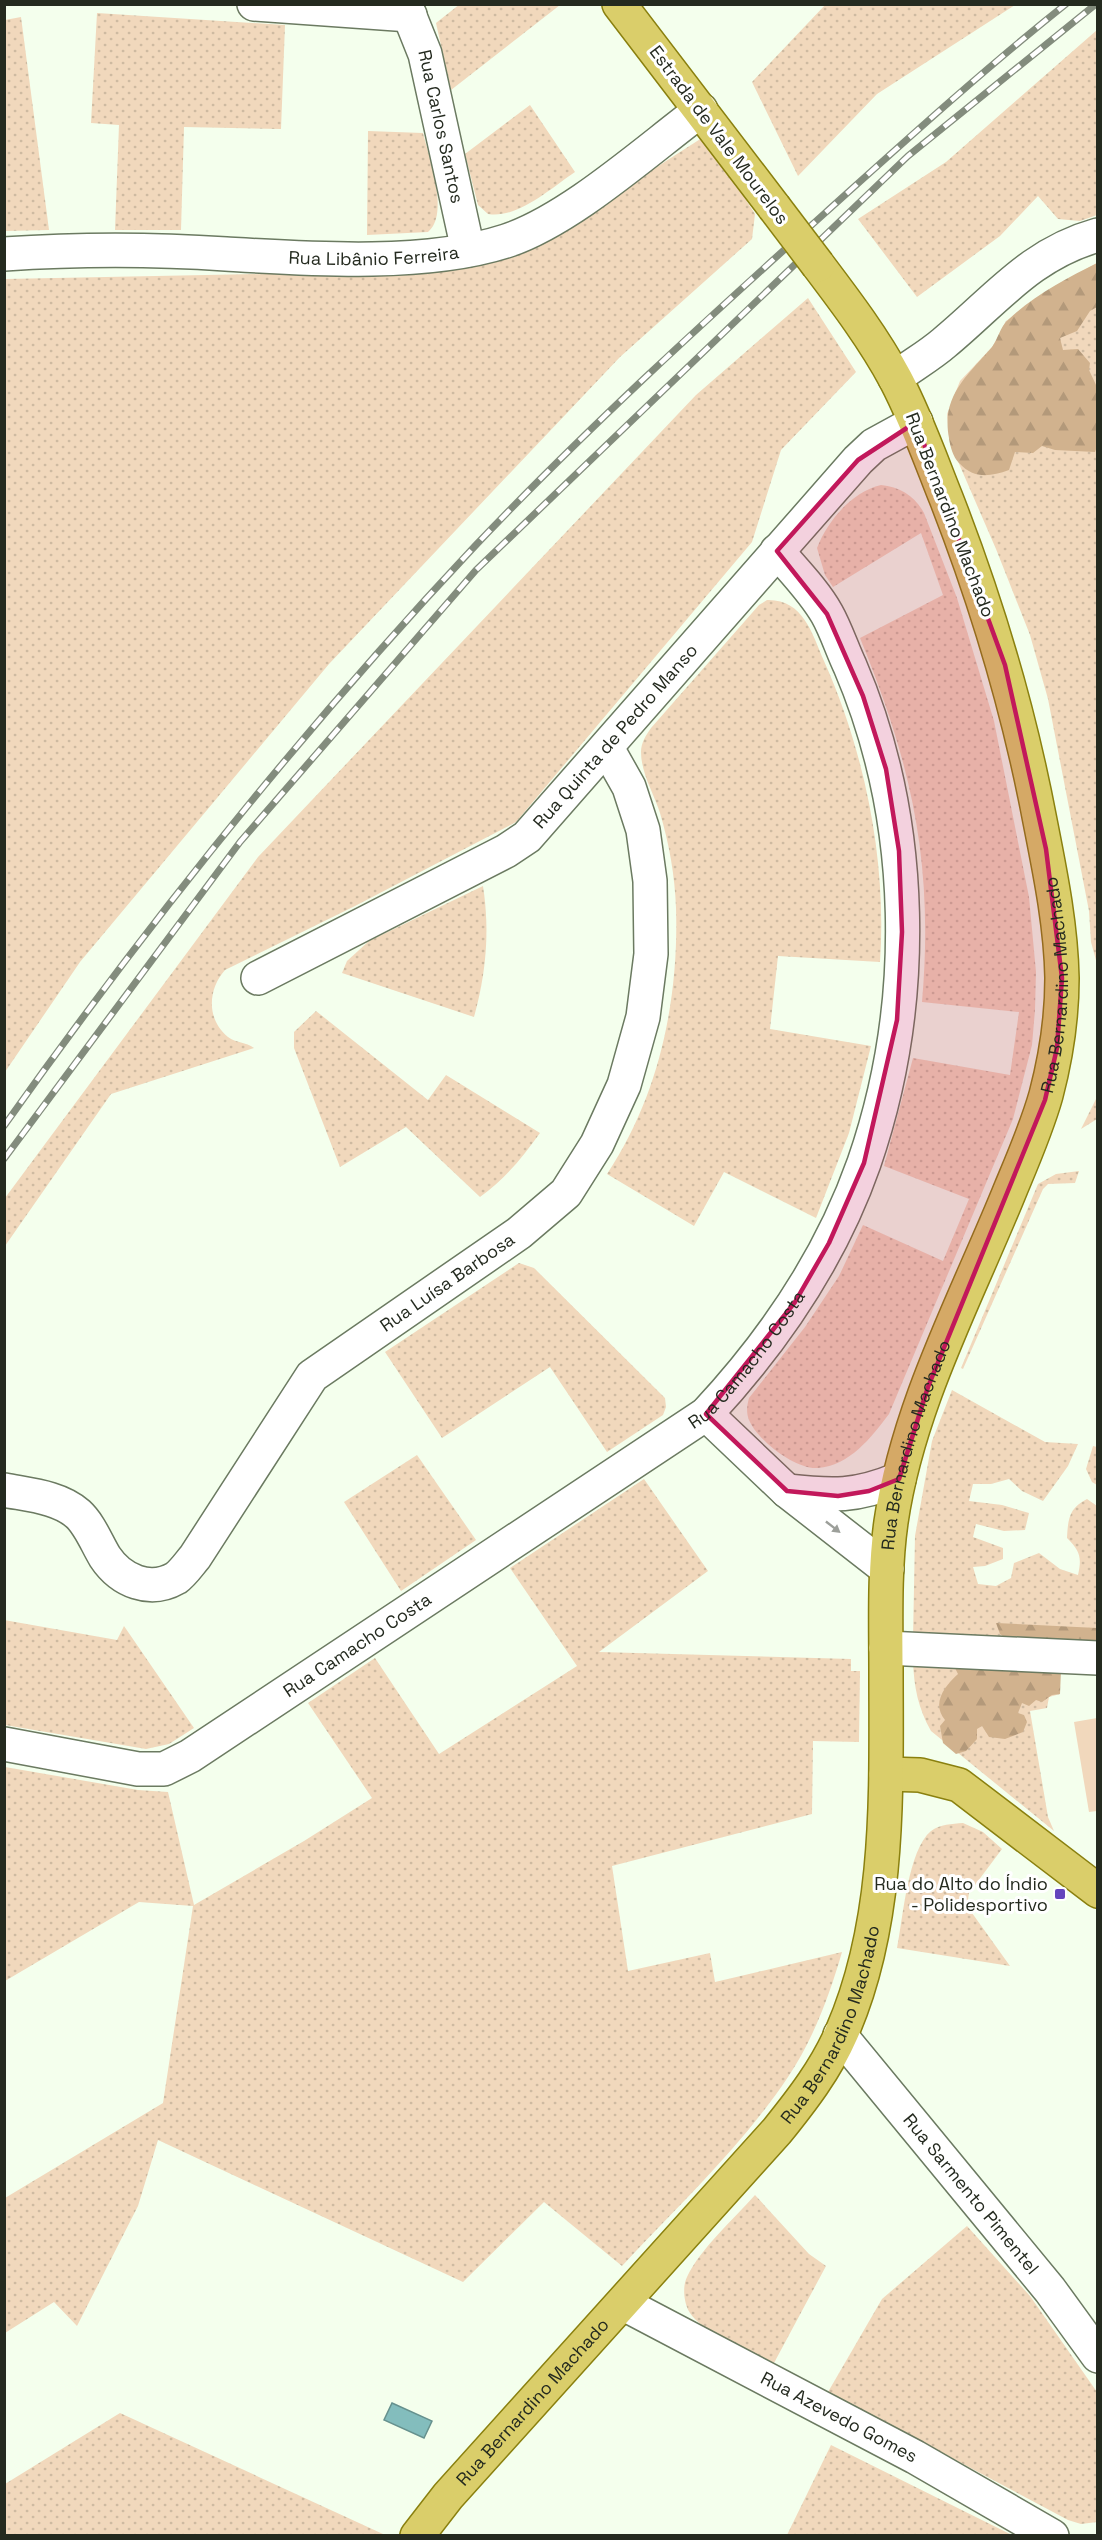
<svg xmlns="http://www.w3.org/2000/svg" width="1102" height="2540" font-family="'Space Grotesk',sans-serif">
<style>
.grass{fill:url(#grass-dots)}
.forest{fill:url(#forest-firs)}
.park{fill:#f1d8bc}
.water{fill:#83bdbd;stroke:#66918e;stroke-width:1.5}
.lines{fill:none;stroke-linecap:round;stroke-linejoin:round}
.minor-casing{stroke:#6b7a61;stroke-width:36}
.major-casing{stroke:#8a800f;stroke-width:36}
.minor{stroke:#fff;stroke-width:33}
.major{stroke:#dace6a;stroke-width:33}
.rail-casing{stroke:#838c7d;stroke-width:7}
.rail{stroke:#fff;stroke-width:4.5;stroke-dasharray:14;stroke-linecap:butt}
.major-bridge-casing{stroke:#8a800f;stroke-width:36;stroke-linecap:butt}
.major-bridge{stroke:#dace6a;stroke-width:33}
.oneway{fill:#9c9f9a}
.marked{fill:#c2185b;fill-opacity:0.2;stroke:#c2185b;stroke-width:4.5;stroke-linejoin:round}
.poi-dot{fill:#6445bd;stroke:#fff;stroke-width:2}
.labels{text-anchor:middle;stroke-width:6;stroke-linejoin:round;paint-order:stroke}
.street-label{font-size:18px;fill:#242a1f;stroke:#fff}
.poi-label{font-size:18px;fill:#242a1f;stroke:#fff;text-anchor:end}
</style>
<defs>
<pattern id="grass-dots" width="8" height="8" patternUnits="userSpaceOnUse" patternTransform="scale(1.5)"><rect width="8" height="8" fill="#f1d8bc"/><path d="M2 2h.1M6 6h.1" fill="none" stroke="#cebaa1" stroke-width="1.8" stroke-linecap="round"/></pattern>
<pattern id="forest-firs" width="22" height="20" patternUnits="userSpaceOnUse" patternTransform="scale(1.5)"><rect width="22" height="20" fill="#d1b28e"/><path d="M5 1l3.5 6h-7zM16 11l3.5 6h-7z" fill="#b3997a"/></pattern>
</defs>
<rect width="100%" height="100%" fill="#f4ffed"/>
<g class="grass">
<path d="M460,4H560V5L451,90L436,23Z"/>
<path d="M826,4H1015V5L877,94L798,176L752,82Z"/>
<path d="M97,13L285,25L281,129L184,127L181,230H115L119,125L91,123Z"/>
<path d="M21,17L49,230L5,231V20Z"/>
<path d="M1097,30V215L1080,221L1058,219L1038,196L1000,236L917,297L858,219L946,162Z"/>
<path d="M530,105L575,172C551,188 518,219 488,214L478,205L465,154Z"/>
<path d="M368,131L423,133C429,157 450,215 428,232L367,235Z"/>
<path d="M705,136L755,214L752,239L620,357L329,664L80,962L5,1072V279L416,271L543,240Z"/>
<path d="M1097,263V964L1091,942L1089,911L1048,699L1030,635L996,549L950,443L947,414L960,381L993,346L1006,321L1055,286Z"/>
<path d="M808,298L856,372L781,450L752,542L516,822L355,906L225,970C208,989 206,1019 228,1037C236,1043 246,1042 254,1048L111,1094L5,1246V1198L258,857L696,395Z"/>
<path d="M881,485C900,487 915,496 924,513L957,598L994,721L1029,897L1036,972L1035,1010L1032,1045L1013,1119L889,1414C872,1437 849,1466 818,1468C796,1470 757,1440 749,1420C746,1413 747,1405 749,1398L805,1327L839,1276L863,1225L943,1261L969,1199L884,1166L913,1058L1010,1075L1019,1012L922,1002C934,864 912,765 860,638L943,595L921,533L833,587L825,575L817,548C828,520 852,492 881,485Z"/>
<path d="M767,600C803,599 812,633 824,661C865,753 887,861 880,962L778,956L770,1029L871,1046L849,1133L816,1218L724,1172L694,1226L607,1174C659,1096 679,1000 676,908C675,876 669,843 660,813C654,794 641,773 641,752C641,743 646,735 651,728L759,605Z"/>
<path d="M483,886C490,932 486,973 474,1017L342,973L347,961L369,941Z"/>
<path d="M316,1011L428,1100L446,1075L540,1133C522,1158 505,1179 480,1197L406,1127L340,1167L294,1048V1032Z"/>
<path d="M1097,1097V1119L1081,1129Z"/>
<path d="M1079,1171L1075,1183L1048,1184L1043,1189L963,1369L961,1368L1038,1184L1056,1174Z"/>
<path d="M519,1263L534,1268L665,1398L666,1407L663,1415L607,1452L550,1367L442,1438L385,1352Z"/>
<path d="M952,1390L1045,1442L1078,1444L1068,1466L1043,1501L1022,1491L1009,1479L991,1484H973L969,1501L1002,1505L1029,1513L1025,1530L1004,1531L976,1524L973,1537L1003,1548V1559L985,1566L973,1567L978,1584L996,1586L1011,1578L1014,1563L1039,1553L1060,1569L1078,1575C1082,1557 1080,1551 1067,1538C1068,1519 1069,1508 1087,1499L1097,1506V1650L913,1639L915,1536L932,1441Z"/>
<path d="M1093,1446L1097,1447V1485L1092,1482L1086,1469Z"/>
<path d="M417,1455L476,1540L401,1591L344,1502Z"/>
<path d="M644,1479L708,1571L599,1652L851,1659V1671H860L859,1742L813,1741L812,1814L612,1866L628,1971L710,1953L715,1982L842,1952C830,1994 813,2040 788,2077C742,2146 679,2205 622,2266L544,2202L463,2282L158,2140L138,2206L77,2326L54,2302L5,2333V2198L163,2103L193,1906L139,1902L5,1981V1767L138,1790L168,1792L194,1905L304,1841L372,1798L308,1703L375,1658L439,1754L577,1666L510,1568Z"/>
<path d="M4,1620L117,1640L124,1626L194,1728L169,1744L146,1749L5,1725Z"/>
<path d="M913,1661L955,1668L1060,1694L1049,1697L1047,1708L1030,1711L1048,1817L1054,1831L931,1731C918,1708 914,1687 913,1661Z"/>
<path d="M963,1823L983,1832L1002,1849L969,1893L967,1906L1010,1966L897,1948C903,1918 908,1850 931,1831C940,1824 952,1824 963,1823Z"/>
<path d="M755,2195L809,2254L826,2266L774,2363C752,2352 703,2333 690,2313C684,2304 682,2287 687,2277C700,2249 734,2219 755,2195Z"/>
<path d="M967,2226L1030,2296L1097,2392V2522L1081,2524L1068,2520L828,2392L882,2299Z"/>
<path d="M120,2413L383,2534L5,2535V2484Z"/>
<path d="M831,2445L1012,2535H787Z"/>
</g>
<g class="forest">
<path d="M1097,263V307L1090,311L1077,331L1060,338L1063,350L1078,349L1090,363L1089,370L1097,387L1098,444L1095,452L1055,450L1042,446L1033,453L1015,452L1009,470C989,477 974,479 959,463C953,457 950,446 949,438C941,396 967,376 992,347C998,339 1000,327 1008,320C1033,296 1067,278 1097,263Z"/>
<path d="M996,1623L1097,1628V1650L1015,1645L1000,1634Z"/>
<path d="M955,1668L1061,1670L1060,1694L1052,1695L1042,1702L1036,1700L1029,1706L1022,1703L1018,1713L1024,1715L1027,1722L1023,1732L1005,1739L989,1737L982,1726L977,1729V1739L966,1751L956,1754L943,1743L940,1726L945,1720C931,1703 945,1686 958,1674Z"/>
</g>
<path class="park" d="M1097,1718V1811L1089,1812L1074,1722Z"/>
<path class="water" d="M392,2403L432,2421L424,2438L384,2420Z"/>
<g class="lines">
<defs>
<g id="minor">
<path d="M254,4L410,15"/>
<path id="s1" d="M405,4L425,54L468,250"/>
<path id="s2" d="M4,254C78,249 153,249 226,254C310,259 426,267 506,241C570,220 646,151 701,110"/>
<path d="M895,378C911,366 929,356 944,343C996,300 1030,254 1098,235"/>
<path id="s3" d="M258,978L506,851L527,837L858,460L874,445L916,422"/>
<path d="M706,1414L787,1491L887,1569"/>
<path id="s4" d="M4,1490C29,1495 59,1497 78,1514C90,1525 97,1544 105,1557C121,1581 150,1593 176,1578C183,1573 189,1564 195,1557L312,1376L519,1233L566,1193L597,1144L624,1085L643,1017L651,954L650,881L643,830L629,787L607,748"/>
<path d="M787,1491C833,1496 856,1497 899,1479"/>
<path d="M886,1648L1098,1658"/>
<path id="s5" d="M4,1744L138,1769H164L190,1756L706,1414C773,1342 831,1257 864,1163C919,1004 916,820 850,666C842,649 836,630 827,614C814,591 794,571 777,551"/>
<path id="s6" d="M840,2035L1050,2290L1098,2356"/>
<path id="s7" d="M624,2304L915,2457L1052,2536"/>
</g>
<g id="major">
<path d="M619,4L774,207"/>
<path d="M886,1774L920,1775L959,1785L1098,1891"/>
<path id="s8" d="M417,2536L448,2496L777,2131C802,2100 826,2069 842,2032C891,1920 886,1791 886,1671C886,1622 884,1571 891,1522C908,1405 967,1297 1011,1188C1024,1157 1037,1127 1046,1095C1056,1057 1062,1017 1062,978C1061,925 1050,872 1040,821C1019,710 987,603 946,498C930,458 916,418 896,380C874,339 846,302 818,265"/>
</g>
</defs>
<use href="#minor" class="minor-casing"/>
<use href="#major" class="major-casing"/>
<use href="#minor" class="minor"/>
<use href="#major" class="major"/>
<defs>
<g id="rail">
<path d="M4,1126C148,923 305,727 475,546C586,429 705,321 825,213C904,142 982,71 1066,4"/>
<path d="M4,1159L240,842L476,570L908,156L1096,4"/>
</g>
</defs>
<use href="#rail" class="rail-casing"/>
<use href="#rail" class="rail"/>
<defs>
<path id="major-bridge" d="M774,207L818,265"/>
</defs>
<use href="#major-bridge" class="major-bridge-casing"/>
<use href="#major-bridge" class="major-bridge"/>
</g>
<defs><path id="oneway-solid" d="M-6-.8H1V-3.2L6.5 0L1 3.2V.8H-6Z" transform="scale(1.5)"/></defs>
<use class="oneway" href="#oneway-solid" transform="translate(833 1527) rotate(38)"/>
<path class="marked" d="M916,422L1005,665L1046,849L1062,978L1057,1048L1045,1100L928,1387L899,1479L869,1491L838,1496L787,1491L706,1414L795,1302L829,1243L864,1163L897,1020L902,932L899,851L886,769L863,696L827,614L777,551L858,460Z"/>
<rect class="poi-dot" x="1054" y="1888" width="12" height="12" rx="3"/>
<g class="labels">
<g class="street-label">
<text dy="6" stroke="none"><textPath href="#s1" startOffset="128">Rua Carlos Santos</textPath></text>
<text transform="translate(719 135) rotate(53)" y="6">Estrada de Vale Mourelos</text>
<text dy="6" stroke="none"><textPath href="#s2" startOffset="370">Rua Libânio Ferreira</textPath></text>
<text transform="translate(950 515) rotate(69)" y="6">Rua Bernardino Machado</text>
<text dy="6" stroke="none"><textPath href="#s3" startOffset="438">Rua Quinta de Pedro Manso</textPath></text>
<text dy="6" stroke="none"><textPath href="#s8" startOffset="1743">Rua Bernardino Machado</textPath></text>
<text dy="6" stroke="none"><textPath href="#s4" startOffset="620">Rua Luísa Barbosa</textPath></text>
<text dy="6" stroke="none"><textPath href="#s5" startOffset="878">Rua Camacho Costa</textPath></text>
<text dy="6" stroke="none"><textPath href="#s8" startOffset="1257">Rua Bernardino Machado</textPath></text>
<text dy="6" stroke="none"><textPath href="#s5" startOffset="392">Rua Camacho Costa</textPath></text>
<text dy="6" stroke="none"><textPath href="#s8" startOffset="663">Rua Bernardino Machado</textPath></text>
<text dy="6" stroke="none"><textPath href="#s6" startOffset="206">Rua Sarmento Pimentel</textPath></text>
<text dy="6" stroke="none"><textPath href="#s8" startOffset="177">Rua Bernardino Machado</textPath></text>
<text dy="6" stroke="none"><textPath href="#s7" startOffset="243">Rua Azevedo Gomes</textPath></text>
</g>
<g class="poi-label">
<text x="1048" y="1890">Rua do Alto do Índio<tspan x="1048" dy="21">- Polidesportivo</tspan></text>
</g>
</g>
<rect width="1102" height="2540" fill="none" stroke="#242a1f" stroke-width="12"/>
</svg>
